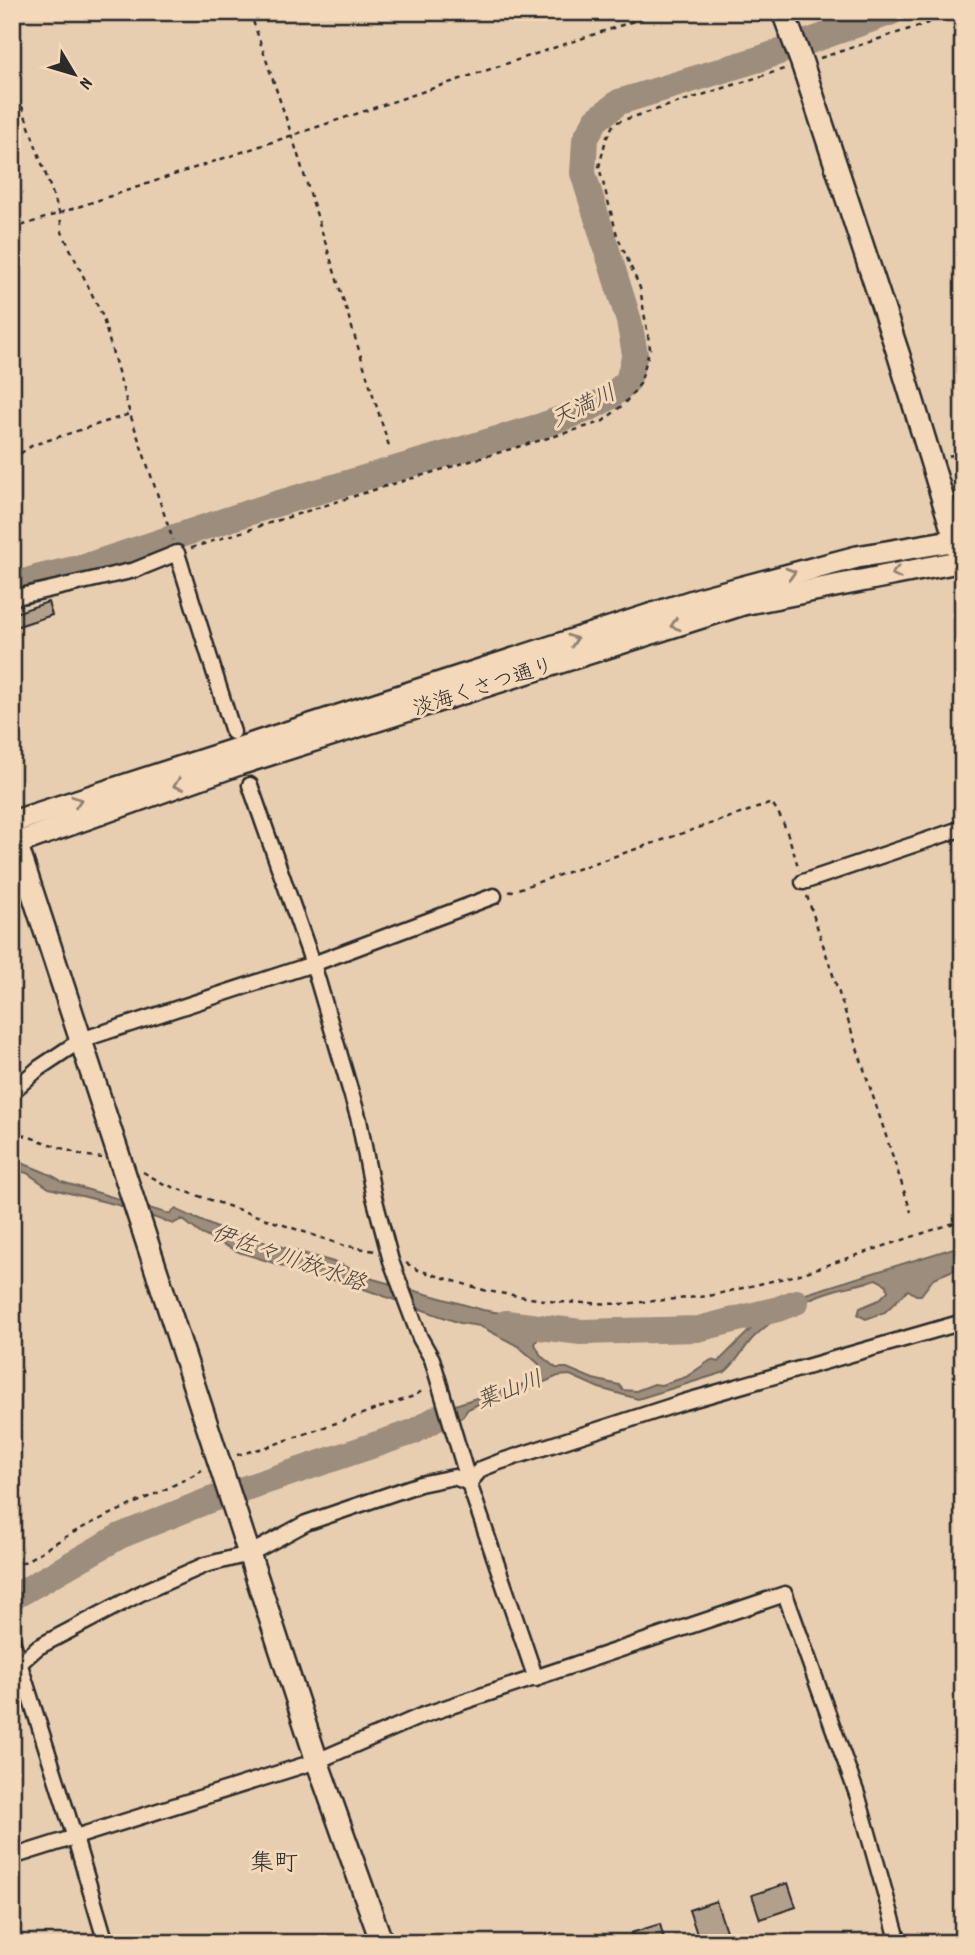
<svg xmlns="http://www.w3.org/2000/svg" width="975" height="1955" font-family="Dekko,'Klee One',sans-serif">
<style>
.water{fill:#9d8d7c;stroke:#6f665c;stroke-width:2}
.lines{fill:none;stroke-linecap:round;stroke-linejoin:round}
.river{stroke:#9d8d7c;stroke-width:26}
.building{fill:#b3a08c;stroke:#2b2b2b;stroke-width:2}
.street-casing{stroke:#2b2b2b;stroke-width:19}
.secondary-casing{stroke:#2b2b2b;stroke-width:26}
.path{stroke:#2b2b2b;stroke-width:2.5;stroke-dasharray:5 5;stroke-linecap:butt}
.street{stroke:#f4d8ba;stroke-width:14}
.secondary{stroke:#f4d8ba;stroke-width:21}
.oneway{stroke:#908272}
.labels{text-anchor:middle;stroke-width:6;stroke-linejoin:round;paint-order:stroke}
.street-label{font-size:21px;fill:#2b2b2b;stroke:#f4d8ba}
.water-label{font-size:23px;font-style:italic;fill:#4d4843;stroke:#f4d8ba}
.quarter-label{font-size:24px;fill:#2b2b2b;stroke:#f4d8ba}
</style>
<rect width="100%" height="100%" fill="#e8ceb1"/>
<filter id="ink" filterUnits="userSpaceOnUse"><feTurbulence type="fractalNoise" baseFrequency=".0143" numOctaves="2"/><feDisplacementMap in="SourceGraphic" scale="14" xChannelSelector="R" yChannelSelector="G"/><feConvolveMatrix kernelMatrix="1 2 1 2 8 2 1 2 1" color-interpolation-filters="sRGB"/></filter>
<g filter="url(#ink)">
<path class="water" d="M12,1159C27,1166 52,1173 62,1182L169,1214L175,1209L217,1228L337,1263L373,1279L483,1310L536,1319L538,1338L535,1344L541,1356L556,1368H567L593,1379L619,1385L623,1390L636,1391L654,1384L661,1385L686,1377L711,1360L718,1362L762,1318L770,1305L963,1245V1266L934,1278L921,1295H916L908,1290L885,1312L866,1319L858,1315L860,1308L879,1300L888,1291L887,1285L876,1279C860,1286 843,1286 828,1292C802,1300 772,1319 753,1338C743,1349 737,1362 725,1372L638,1399L599,1388L570,1375L558,1376L526,1390L489,1399L468,1409L463,1416L446,1428L420,1431L409,1438C410,1436 412,1429 413,1428C432,1407 503,1391 531,1382L537,1377L539,1364L518,1346L480,1326L460,1323L347,1283L311,1275L239,1252L201,1234L182,1219L173,1224L118,1205L49,1188L27,1173L12,1169Z"/>
<g class="lines">
<g class="river">
<path d="M12,586L36,578L83,567L269,506L541,426L588,409L610,397L628,381L635,354L629,321L583,173L585,140L596,120L619,102L762,58L892,12"/>
<path d="M507,1325L506,1323L581,1332L698,1329L778,1309L796,1302"/>
<path d="M12,1598L120,1536L207,1501L413,1432L441,1416"/>
</g>
</g>
<g class="building">
<path d="M48,602L52,615L12,628V614Z"/>
<path d="M788,1883L796,1907L760,1919L752,1895Z"/>
<path d="M716,1901L730,1943H700L689,1910Z"/>
<path d="M660,1924L665,1943H634L631,1933Z"/>
</g>
<g class="lines">
<defs>
<g id="street">
<path d="M12,598L135,570L177,553L233,732"/>
<path d="M250,785L313,964L359,1120L373,1193L391,1261L420,1338L432,1359L469,1483L536,1679"/>
<path d="M803,882L963,828"/>
<path d="M12,1092L39,1068L81,1040L313,964L494,896"/>
<path d="M469,1483L481,1469L499,1462L684,1402L963,1322"/>
<path d="M12,1640L75,1838L106,1943"/>
<path d="M12,1667L20,1663L38,1647L141,1593L205,1565L249,1554L306,1523L420,1484L454,1477L469,1483"/>
<path d="M12,1857L317,1761L421,1716L785,1594L858,1797L899,1943"/>
</g>
<g id="secondary">
<path d="M783,12L802,63L899,356L959,552"/>
<path d="M12,822L702,598L857,557L963,539"/>
<path d="M12,830L317,1761L382,1943"/>
<path d="M12,845L239,764L743,604L963,561"/>
</g>
</defs>
<use href="#street" class="street-casing"/>
<use href="#secondary" class="secondary-casing"/>
<g class="path">
<path d="M250,12L292,136L389,446"/>
<path d="M820,58L962,12"/>
<path d="M12,78L60,215L62,232L102,315L130,414L173,540"/>
<path d="M12,229L661,12"/>
<path d="M949,456L963,452"/>
<path d="M12,459L33,445L130,414"/>
<path d="M191,548L383,487L602,422L624,404L640,384L650,348L640,288L617,235L599,167L606,139L614,123L787,68"/>
<path d="M509,892L772,803C786,823 792,847 799,870"/>
<path d="M807,896L911,1212"/>
<path d="M12,1131L82,1155L102,1158"/>
<path d="M143,1172L164,1184L342,1245L375,1251"/>
<path d="M406,1263L418,1270L487,1291L556,1302L621,1304L709,1296L797,1275L963,1220"/>
<path d="M237,1455L267,1447L414,1396L425,1389"/>
<path d="M12,1568C37,1556 59,1539 84,1527C122,1508 166,1491 202,1470"/>
</g>
<use href="#street" class="street"/>
<use href="#secondary" class="secondary"/>
</g>
<defs><path id="oneway-chevron" d="M-2-3.5L2.5 0L-2 3.5" fill="none" stroke-width="1.6" stroke-linecap="round" stroke-linejoin="round" transform="scale(1.75)"/></defs>
<g class="oneway">
<use href="#oneway-chevron" transform="translate(791 573) rotate(-16)"/>
<use href="#oneway-chevron" transform="translate(896 573) rotate(169)"/>
<use href="#oneway-chevron" transform="translate(675 625) rotate(162)"/>
<use href="#oneway-chevron" transform="translate(573 640) rotate(-18)"/>
<use href="#oneway-chevron" transform="translate(178 785) rotate(160)"/>
<use href="#oneway-chevron" transform="translate(77 801) rotate(-18)"/>
</g>
</g>
<g class="labels">
<g class="street-label">
<text transform="translate(483 686) rotate(-18)" y="7">淡海くさつ通り</text>
</g>
<g class="water-label">
<text transform="translate(583 405) rotate(-26)" y="8">天満川</text>
<text transform="translate(289 1257) rotate(19)" y="8">伊佐々川放水路</text>
<text transform="translate(509 1389) rotate(-21)" y="8">葉山川</text>
</g>
<g class="quarter-label">
<text x="274" y="1870">集町</text>
</g>
</g>
<rect width="975" height="1955" fill="none" stroke="#f4d8ba" stroke-width="42"/>
<rect x="21" y="21" width="933" height="1913" fill="none" stroke="#2b2b2b" stroke-width="2.5" filter="url(#ink)"/>
<g transform="translate(74 74) rotate(128)" stroke="#f4d8ba" stroke-width="5" paint-order="stroke">
<path d="M0-5L12 26L0 18L-12 26Z" fill="#2b2b2b"/>
<text y="-10" font-size="19" font-weight="bold" text-anchor="middle" fill="#2b2b2b">N</text>
</g>
</svg>
